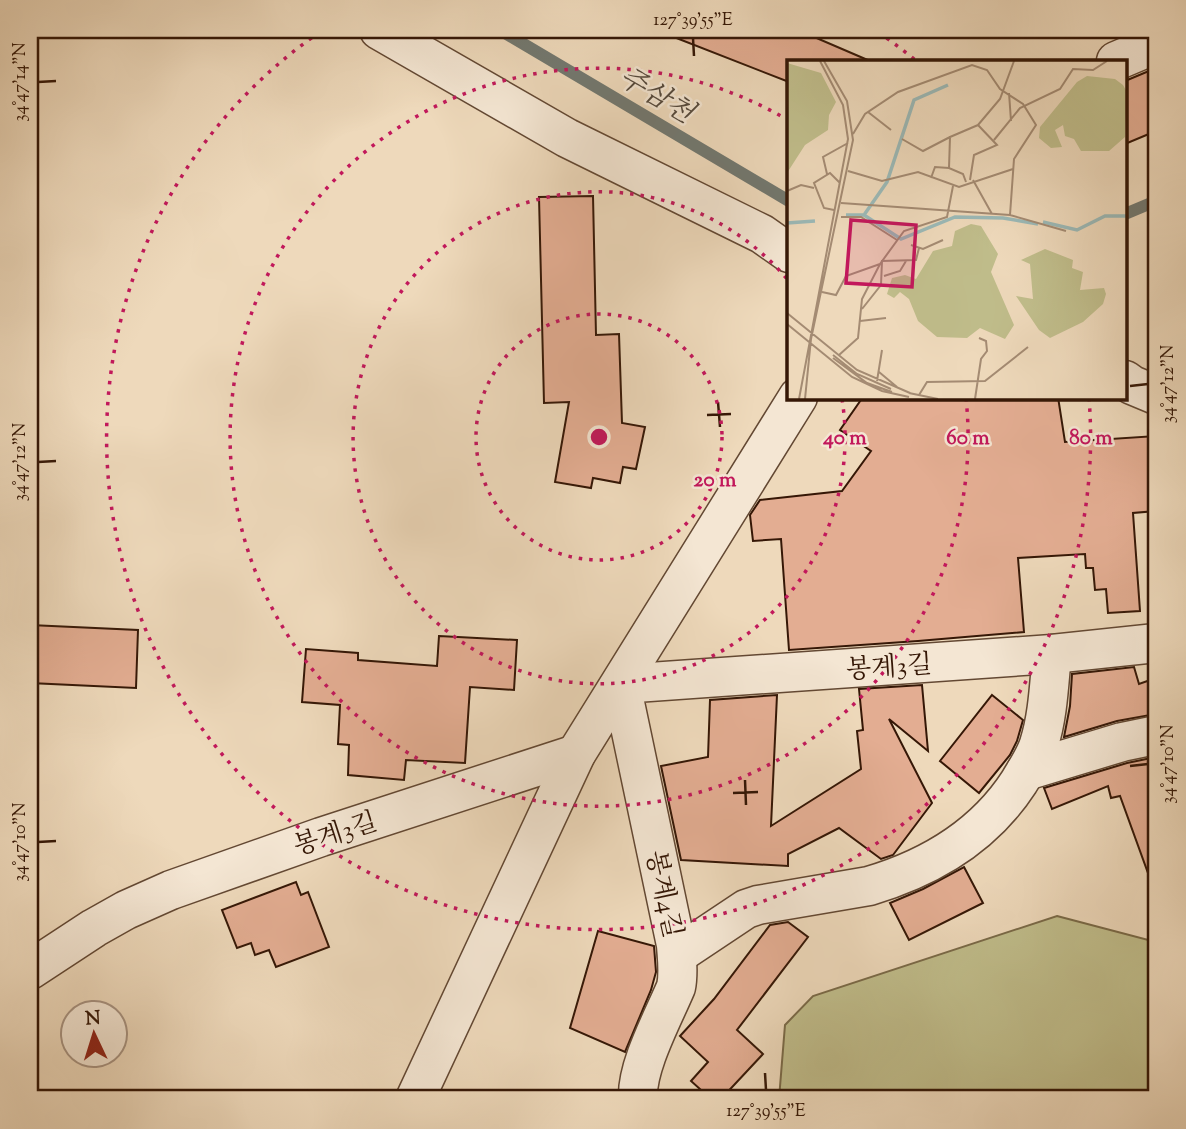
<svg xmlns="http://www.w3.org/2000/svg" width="1186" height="1129" font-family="'Sorts Mill Goudy','Noto Serif KR',serif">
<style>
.green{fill:#c0bd8b;stroke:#7a6a48;stroke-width:2}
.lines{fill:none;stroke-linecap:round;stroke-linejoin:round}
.stream{stroke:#727870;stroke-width:12}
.building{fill:#e3ad92;stroke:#351706;stroke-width:2}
.minor-casing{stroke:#634833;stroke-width:41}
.minor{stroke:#f4e6d3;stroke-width:38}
.ticks{fill:none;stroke:#351706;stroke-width:2.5}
.ring{fill:none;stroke:#c2185b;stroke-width:3.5;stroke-dasharray:3.5 7}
.labels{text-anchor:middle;stroke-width:5;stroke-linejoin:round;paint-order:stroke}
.street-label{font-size:26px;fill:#351706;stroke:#f4e6d3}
.water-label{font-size:28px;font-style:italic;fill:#54483b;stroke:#f4e6d3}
.inset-river{fill:none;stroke:#9bb9b7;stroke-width:3.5}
.inset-road{fill:none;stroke:#a48b73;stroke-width:2}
.view{fill:#c2185b;fill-opacity:0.15;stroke:#c2185b;stroke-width:3.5}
.inset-edge{fill:none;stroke:#351706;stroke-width:3.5}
.centre{fill:#c2185b;stroke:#f4e6d3;stroke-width:3.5}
.ring-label{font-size:21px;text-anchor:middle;font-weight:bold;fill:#c2185b;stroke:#f4e6d3;stroke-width:5;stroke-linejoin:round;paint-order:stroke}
.neatline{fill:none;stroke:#351706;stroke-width:2.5}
.ticks-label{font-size:18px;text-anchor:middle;fill:#351706}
</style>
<rect width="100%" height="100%" fill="#eed9bb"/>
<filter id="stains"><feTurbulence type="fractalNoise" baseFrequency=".00286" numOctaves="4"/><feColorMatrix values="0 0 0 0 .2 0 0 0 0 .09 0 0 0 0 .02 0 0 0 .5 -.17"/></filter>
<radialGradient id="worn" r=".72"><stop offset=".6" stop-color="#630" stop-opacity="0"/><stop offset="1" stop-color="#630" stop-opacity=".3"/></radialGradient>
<path class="green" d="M1057,916L1156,942V1099H779L785,1025L813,996Z"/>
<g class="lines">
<g class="stream">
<path d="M500,30L789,201"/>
<path d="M1125,214L1156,201"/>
</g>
</g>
<g class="building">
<path d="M661,30H798L870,61H789V82L661,32Z"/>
<path d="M1156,68V131L1125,144V81Z"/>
<path d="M593,196L596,335L619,334L622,423L645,427L636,469L623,467L620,483L593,478L591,488L555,482L569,402L544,403L539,197Z"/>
<path d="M863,397H1058L1065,442L1156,436V511L1133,513L1140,611L1108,613L1106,589L1095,590L1093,568H1086L1085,554L1018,558L1024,632L918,641L789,650L781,539L753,541L750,515L760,500L842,491L871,451L840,430Z"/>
<path d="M30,625L138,630L136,688L30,683Z"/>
<path d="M439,636L517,640L514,690L470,687L465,763L406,760L404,780L348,775L349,745L338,744L340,705L302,702L306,649L358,653V660L437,666Z"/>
<path d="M1134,667L1139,684L1156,678V714L1117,721L1064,737L1070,706L1072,674Z"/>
<path d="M922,685L928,751L889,719L932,803L893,855L881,859L839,828L788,854V866L681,860L661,766L708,757L710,700L777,695L771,826L861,769L857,731L863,730L859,689Z"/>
<path d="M992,695L1023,720L1017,741L1010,755L979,793L940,761Z"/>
<path d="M1156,757V883L1152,884L1120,796L1111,798L1108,786L1052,809L1044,788L1127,763Z"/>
<path d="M964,867L983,903L909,940L890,903L923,889Z"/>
<path d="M296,882L301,895L308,892L329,947L276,967L269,950L255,955L251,943L237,948L222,910Z"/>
<path d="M788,922L808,937L737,1030L763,1054L721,1099H711L691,1081L708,1062L680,1036L714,999L770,925Z"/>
<path d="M598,931L654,946L656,972L651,990L625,1052L570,1028Z"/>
</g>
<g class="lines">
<defs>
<g id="minor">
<path d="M379,30L567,138L762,234L789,253"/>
<path d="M1116,61L1156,44"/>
<path d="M1125,380L1132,385L1156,395"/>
<path d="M1026,771L1122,742L1156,735"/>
<path d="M677,955L746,909L758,905L869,886C930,868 984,836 1019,782C1026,770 1035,757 1039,744C1048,716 1049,684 1052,654"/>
<path d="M30,970L94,928L126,910L171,890L321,837L576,754"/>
<path d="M415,1099L576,754L798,397"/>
<path d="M638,1099C636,1067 663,1018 676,987C679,973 677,960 676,945L621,684L1052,654L1156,643"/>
</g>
</defs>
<use href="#minor" class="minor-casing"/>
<use href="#minor" class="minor"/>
</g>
<path class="ticks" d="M693,38L694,56M38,82L56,81M1130,386L1148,384M718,402L720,427M707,415L731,414M38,462L56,461M1130,766L1148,764M745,780L746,805M733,793L758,792M38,842L56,841M765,1073L766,1090"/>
<g class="ring">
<circle cx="599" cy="437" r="123"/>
<path d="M842 399A246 246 0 1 1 787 279"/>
<path d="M966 398A369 369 0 1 1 786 119"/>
<path d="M878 32A492 492 0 0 1 915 60M1089 398A492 492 0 1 1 320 32"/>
</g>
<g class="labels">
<g class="street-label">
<text transform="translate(889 666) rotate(-4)" y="9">봉계3길</text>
<text transform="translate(335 833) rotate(-18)" y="9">봉계3길</text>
<text transform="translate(665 894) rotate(78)" y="9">봉계4길</text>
</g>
<g class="water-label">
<text transform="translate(657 94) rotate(31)" y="10">주삼천</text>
</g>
</g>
<g transform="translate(787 60)">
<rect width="340" height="340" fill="#eed9bb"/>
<path d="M0,3L34,13L49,42L42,55L41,70L18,85L0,113ZM300,16L328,19L336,25L340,32L338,77L322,91H294L287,79L278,76L276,65L268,70L275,87L264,88L252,78L253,67L290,22ZM184,164L194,166L211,194L204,212L227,265L218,279L193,268L180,278L150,277L131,261L122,239L113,232L107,238L100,234L105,218L118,215L129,219L146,191L165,186L168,171ZM258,189L286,200L285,208L296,212L293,230L317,228L319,234L316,244L296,262L263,278L252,270L229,236L246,239L243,204L234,200Z" fill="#c0bd8b"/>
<path class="inset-river" d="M59,155H77L114,179L168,157L216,158L251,164M77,155L100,122L127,40L161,25M256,162L290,170L318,156H340M0,163L28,161"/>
<path class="inset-road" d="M222,33L224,61M81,52L104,70M191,65L213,39L227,1M66,74L78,54L111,32L185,5L200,10L213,29L236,44L249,65L227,99L223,155M115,79L136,91L163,77M207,80L233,48L273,29L286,9L306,10L320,1M162,108L163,77L191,65L210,85L187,95L183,120M61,111L95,121L131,112L172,127L226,109M40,114L36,97L61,83M144,118L148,107L162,108L176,114L179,122M186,120L205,154M0,131L14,125L27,128M54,143L223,155L279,171M47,150L37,148L27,123L43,113L53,123M54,157H74L110,180M124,185L136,189L156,180M97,216L113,211L119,201M35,232L49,235L59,216L93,204M75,249L94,225L95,201L129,200L132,188M0,253L70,310L123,333M73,261L99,258M0,264L65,317L95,331L122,337M46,295L70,314L104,329M52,295L71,278L75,239L93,204L117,171L160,157L166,126M46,298L80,323L105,332M92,312L110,327M90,321L95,290M122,333L151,339M132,335L140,322L198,321L241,287M12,339L61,79L56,45L33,1M18,339L24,279L66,80L60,41L37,1M188,339L194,299L200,291L199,281L192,278"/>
<path class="view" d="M64,160L129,165L125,227L59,223Z"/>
<rect width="340" height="340" class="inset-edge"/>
</g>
<circle cx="599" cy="437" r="10" class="centre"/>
<g class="ring-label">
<text x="845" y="444">40 m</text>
<text x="968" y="444">60 m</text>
<text x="1091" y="444">80 m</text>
<text x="715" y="486">20 m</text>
</g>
<rect width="1186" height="1129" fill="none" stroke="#eed9bb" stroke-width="77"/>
<g transform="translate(94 1034) rotate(356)"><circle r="33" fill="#f4e6d3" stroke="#a89381" stroke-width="2"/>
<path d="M0-5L12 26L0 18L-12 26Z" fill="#8f2418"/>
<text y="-10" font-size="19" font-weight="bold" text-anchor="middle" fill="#351706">N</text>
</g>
<rect x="38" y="38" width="1110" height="1052" class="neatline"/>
<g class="ticks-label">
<text x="693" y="25">127°39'55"E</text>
<text transform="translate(19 82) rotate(-90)" y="6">34°47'14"N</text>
<text transform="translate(1167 384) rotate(-90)" y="6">34°47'12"N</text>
<text transform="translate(19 462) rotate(-90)" y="6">34°47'12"N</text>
<text transform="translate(1167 764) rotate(-90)" y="6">34°47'10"N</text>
<text transform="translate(19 842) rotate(-90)" y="6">34°47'10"N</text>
<text x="766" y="1116">127°39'55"E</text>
</g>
<rect width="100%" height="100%" filter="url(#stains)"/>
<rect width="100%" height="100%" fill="url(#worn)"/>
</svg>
